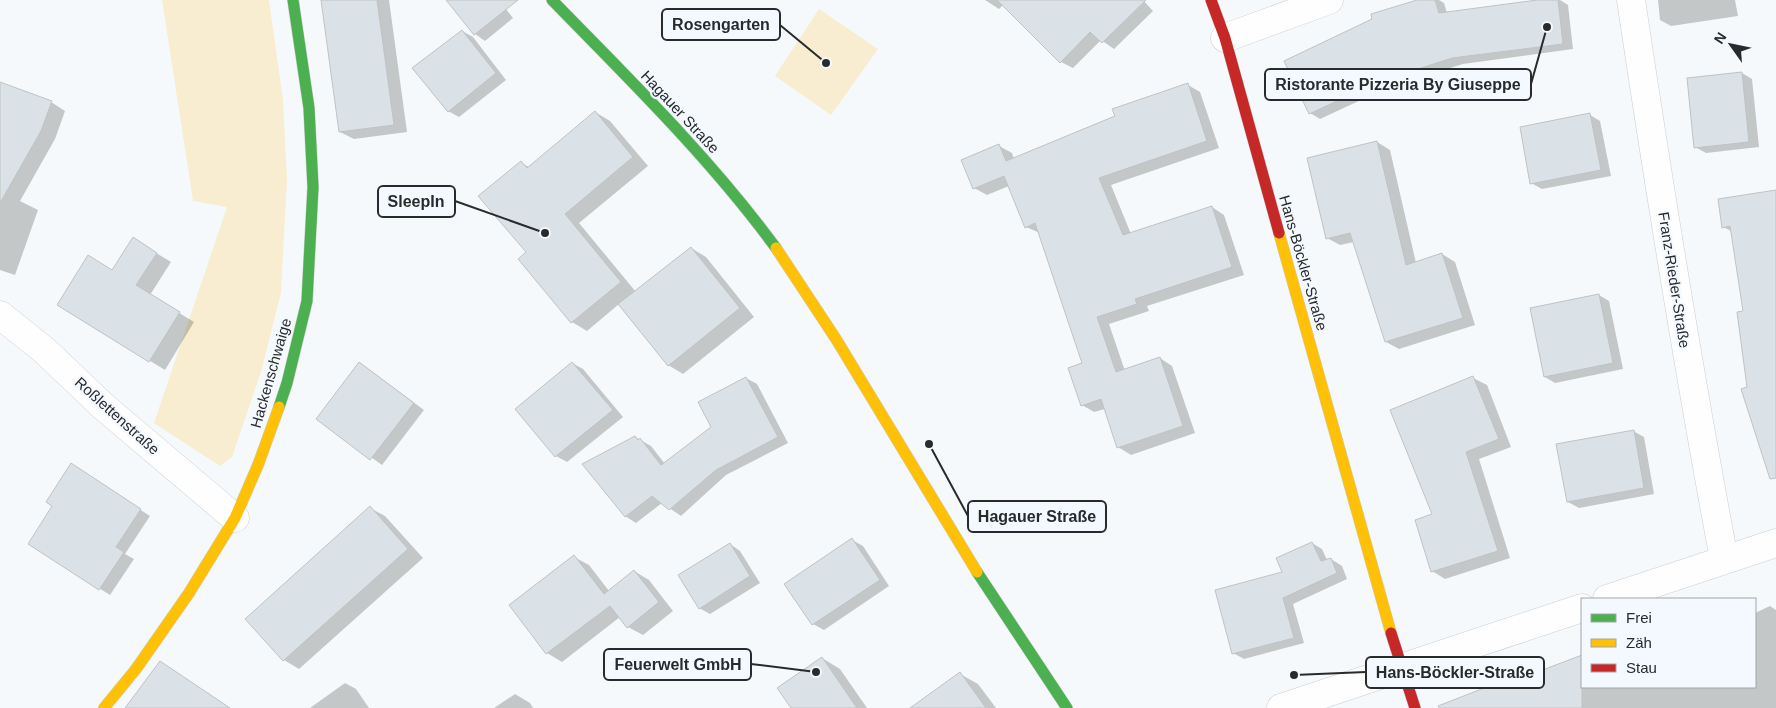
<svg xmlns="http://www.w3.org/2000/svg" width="1776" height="708" font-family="Arial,sans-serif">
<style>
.green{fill:#f8edd0}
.shadow{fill:#0003}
.building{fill:#dae2e7;stroke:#c0c2c4}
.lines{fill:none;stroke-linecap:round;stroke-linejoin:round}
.street-casing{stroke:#cbced0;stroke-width:29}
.fast-casing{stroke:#cbced0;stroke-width:12}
.slow-casing{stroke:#cbced0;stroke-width:12}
.jam-casing{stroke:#cbced0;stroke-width:12}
.street{stroke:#fefefe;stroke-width:28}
.fast{stroke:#4caf50;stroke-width:11}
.slow{stroke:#ffc107;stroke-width:11}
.jam{stroke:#c62828;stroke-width:11}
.labels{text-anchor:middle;stroke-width:4.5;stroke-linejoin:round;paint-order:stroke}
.street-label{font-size:15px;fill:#282a2c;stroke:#f3f9fe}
.leader{fill:none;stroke:#282a2c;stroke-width:2}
.callout-dot{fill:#282a2c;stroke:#f3f9fe;stroke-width:2}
.callout{fill:#f3f9fe;stroke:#282a2c;stroke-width:2}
.callout-label{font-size:16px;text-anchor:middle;font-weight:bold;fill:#282a2c}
</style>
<rect width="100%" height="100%" fill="#f6f9fb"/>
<g class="green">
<path d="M162,0H269L283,100L287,179L281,293L261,372L232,457L220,466L154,423L227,207L193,201Z"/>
<path d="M819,9L878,49L831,115L775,76Z"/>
</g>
<g class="shadow">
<path d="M322,0H389L407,132L354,139L340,132Z"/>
<path d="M447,0H499L513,18L485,41L475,34Z"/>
<path d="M985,0H1143L1153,11L1114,49L1101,40L1073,68L1061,62L1003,5L999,9Z"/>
<path d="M1422,0H1439L1444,3L1447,13L1560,0L1568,5L1573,49L1463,64L1389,87L1320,119L1310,113Z"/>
<path d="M1658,0H1735L1738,16L1671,26L1660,20Z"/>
<path d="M462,31L473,37L506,80L459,117L448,111Z"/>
<path d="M1742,73L1752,79L1759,147L1706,153L1695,147Z"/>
<path d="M0,83L51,102L65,111L55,139L20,201L38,210L15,275L0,270Z"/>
<path d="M1188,85L1200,92L1219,148L1111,185L1131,234L1212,207L1224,215L1244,275L1147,306L1149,311L1109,324L1125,371L1160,358L1172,366L1195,433L1131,455L1118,447L1105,409L1094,412L1082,405L1084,364L1040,233L1026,227L1009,186L987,195L974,188L999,146L1012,153L1014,159Z"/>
<path d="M595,112L610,121L648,166L579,223L636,292L691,248L706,257L754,317L683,374L668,365L619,304L587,331L572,322L527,252L521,163L529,167Z"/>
<path d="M1590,115L1600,121L1611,176L1542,189L1531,183Z"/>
<path d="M1377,142L1390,150L1416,263L1442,254L1455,262L1475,325L1399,349L1386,342L1354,242L1340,245L1327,238Z"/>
<path d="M1776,191V450L1749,388L1745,312L1733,232L1723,227Z"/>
<path d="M148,248L171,262L150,295L194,322L165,370L59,305Z"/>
<path d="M1599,295L1609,301L1623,369L1555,383L1545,377Z"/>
<path d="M360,363L424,410L382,465L318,419Z"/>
<path d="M572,363L583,369L623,417L567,462L556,456Z"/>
<path d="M746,378L757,384L788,443L726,475L681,516L662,503L636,523L625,516L635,437L651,446L665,464L713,427Z"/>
<path d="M1473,378L1487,385L1511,447L1479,459L1510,558L1445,579L1432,571L1433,515Z"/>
<path d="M1633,431L1644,437L1654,494L1579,508L1568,502Z"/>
<path d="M81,471L150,516L125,554L134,559L110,595L29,544Z"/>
<path d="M370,508L385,516L423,558L299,669L284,660L247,619Z"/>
<path d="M852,540L863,546L889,586L824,630L813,624Z"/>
<path d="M1312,543L1322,549L1327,560L1331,559L1342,566L1347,579L1293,604L1304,643L1244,659L1233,653Z"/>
<path d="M730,544L740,551L760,583L710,614L699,608Z"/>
<path d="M574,557L589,565L609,591L634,571L649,580L673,611L643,635L628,627L620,617L562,662L547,653Z"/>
<path d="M1770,606L1776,610V708H1458L1530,672L1534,674L1582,657V687H1755V613Z"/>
<path d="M822,658L840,669L867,708H793Z"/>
<path d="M960,674L978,684L996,708H913Z"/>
<path d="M345,683L356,689L369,708H310Z"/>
<path d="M515,694L530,703L533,708H494Z"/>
</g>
<g class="building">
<path d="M321,0H377L394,125L339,132Z"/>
<path d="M446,0H518L474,35Z"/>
<path d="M997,0H1146L1102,43L1090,32L1060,63Z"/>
<path d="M1417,0H1435L1439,13L1537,0H1558L1563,44L1452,58L1378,82L1309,114L1284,61L1372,19L1371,14Z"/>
<path d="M462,30L496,73L448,112L412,68Z"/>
<path d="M1742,72L1749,142L1694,148L1687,78Z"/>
<path d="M0,82L52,101L41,131L0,203Z"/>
<path d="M1188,83L1207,141L1099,178L1123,235L1212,206L1232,267L1135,299L1137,304L1097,317L1116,372L1160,357L1183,426L1117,448L1101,399L1081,406L1068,368L1082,363L1035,223L1025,228L1004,176L973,189L961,160L999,144L1006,161L1115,116L1112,109Z"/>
<path d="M595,111L633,157L565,214L621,282L571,323L518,259L526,252L478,196L521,161L527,168Z"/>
<path d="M1590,113L1601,170L1530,184L1520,127Z"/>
<path d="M1377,141L1406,265L1442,253L1463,318L1385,342L1350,233L1326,239L1307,158Z"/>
<path d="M1776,190V478L1770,479L1741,389L1747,387L1737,312L1743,311L1730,226L1722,228L1718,199Z"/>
<path d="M133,237L157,253L136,285L180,312L149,362L57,305L88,255L112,270Z"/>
<path d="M691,247L740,308L668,366L618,304Z"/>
<path d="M1599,294L1613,363L1544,377L1530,308Z"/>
<path d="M359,362L414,403L370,460L316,419Z"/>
<path d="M572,362L613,410L555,457L515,409Z"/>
<path d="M1473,376L1499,439L1466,452L1498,551L1431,572L1415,520L1432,514L1390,410Z"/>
<path d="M746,377L778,437L716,470L669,510L652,496L625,517L582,464L635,436L638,440L640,438L661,465L711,427L698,402Z"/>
<path d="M1634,430L1644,488L1567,502L1556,444Z"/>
<path d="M71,463L141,509L116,547L124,552L99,590L28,544L52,506L46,502Z"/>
<path d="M370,506L408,549L283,661L245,619Z"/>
<path d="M852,538L880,580L812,625L784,584Z"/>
<path d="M1312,542L1321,561L1331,558L1337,573L1283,598L1294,638L1232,654L1215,590L1282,572L1276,558Z"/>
<path d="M730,543L750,576L699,609L678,575Z"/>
<path d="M574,555L604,594L634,570L659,602L627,628L610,606L546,654L509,605Z"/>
<path d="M1582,655V708H1439L1438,706L1530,670L1532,674Z"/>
<path d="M822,657L857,708H791L777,688Z"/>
<path d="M160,661L230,708H125Z"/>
<path d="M960,672L986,708H910Z"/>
</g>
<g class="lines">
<defs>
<g id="street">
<path d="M1631,0C1659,187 1689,373 1724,559"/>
<path d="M1225,38L1329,0"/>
<path d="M0,315L44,350L104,407L235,518"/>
<path d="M1607,599L1776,543"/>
<path d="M1281,708L1582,608"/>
</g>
<g id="fast">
<path d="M552,0C630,80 710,158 776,248"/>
<path d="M279,407L287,383L307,301L313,187L309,108L293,0"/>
<path d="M977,572L1067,708"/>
</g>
<g id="slow">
<path d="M1279,233L1391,633"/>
<path d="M776,248L836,339L977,572"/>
<path d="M104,708L136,669L189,593L235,518L258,465L279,407"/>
</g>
<g id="jam">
<path d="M1211,0L1225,38L1279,233"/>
<path d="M1391,633L1415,708"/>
</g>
</defs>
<use href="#street" class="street-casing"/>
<use href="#fast" class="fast-casing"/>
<use href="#slow" class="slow-casing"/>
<use href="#jam" class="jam-casing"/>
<use href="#street" class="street"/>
<use href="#fast" class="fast"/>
<use href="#slow" class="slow"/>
<use href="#jam" class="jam"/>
</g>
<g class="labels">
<g class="street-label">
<text transform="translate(680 112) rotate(47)" y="5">Hagauer Straße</text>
<text transform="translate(1303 263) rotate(74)" y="5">Hans-Böckler-Straße</text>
<text transform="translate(1674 280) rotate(81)" y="5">Franz-Rieder-Straße</text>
<text transform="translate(271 373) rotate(-74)" y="5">Hackenschwaige</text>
<text transform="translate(117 416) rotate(42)" y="5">Roßlettenstraße</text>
</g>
</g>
<path class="leader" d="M826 63L780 25M1547 27L1531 84M545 233L455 201M929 444L968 516M816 672L751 664M1294 675L1366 672"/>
<g class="callout-dot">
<circle cx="826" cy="63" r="5"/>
<circle cx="1547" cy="27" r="5"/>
<circle cx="545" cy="233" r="5"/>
<circle cx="929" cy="444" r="5"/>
<circle cx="816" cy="672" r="5"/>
<circle cx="1294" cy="675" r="5"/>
</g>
<g class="callout">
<rect x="662" y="9" width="118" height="31" rx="5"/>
<rect x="1265" y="69" width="266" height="31" rx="5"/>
<rect x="378" y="186" width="77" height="31" rx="5"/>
<rect x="968" y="501" width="138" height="31" rx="5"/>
<rect x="604" y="649" width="147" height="31" rx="5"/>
<rect x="1366" y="657" width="178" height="31" rx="5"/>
</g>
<g class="callout-label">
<text x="721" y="30">Rosengarten</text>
<text x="1398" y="90">Ristorante Pizzeria By Giuseppe</text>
<text x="416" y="207">SleepIn</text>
<text x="1037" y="522">Hagauer Straße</text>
<text x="678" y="670">Feuerwelt GmbH</text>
<text x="1455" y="678">Hans-Böckler-Straße</text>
</g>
<rect x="1581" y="598" width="175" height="90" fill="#f3f9fe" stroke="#a2a6aa"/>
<rect x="1591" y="614" width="25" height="8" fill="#4caf50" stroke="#a2a6aa"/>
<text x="1626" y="623" font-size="15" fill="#282a2c">Frei</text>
<rect x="1591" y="639" width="25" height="8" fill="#ffc107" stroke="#a2a6aa"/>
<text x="1626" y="648" font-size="15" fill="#282a2c">Zäh</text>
<rect x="1591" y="664" width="25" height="8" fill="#c62828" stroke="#a2a6aa"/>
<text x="1626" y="673" font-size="15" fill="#282a2c">Stau</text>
<g transform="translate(1731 45) rotate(303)" stroke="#f3f9fe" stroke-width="4" paint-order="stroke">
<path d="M0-4L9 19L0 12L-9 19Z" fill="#282a2c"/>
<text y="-8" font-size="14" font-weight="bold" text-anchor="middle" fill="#282a2c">N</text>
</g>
</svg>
